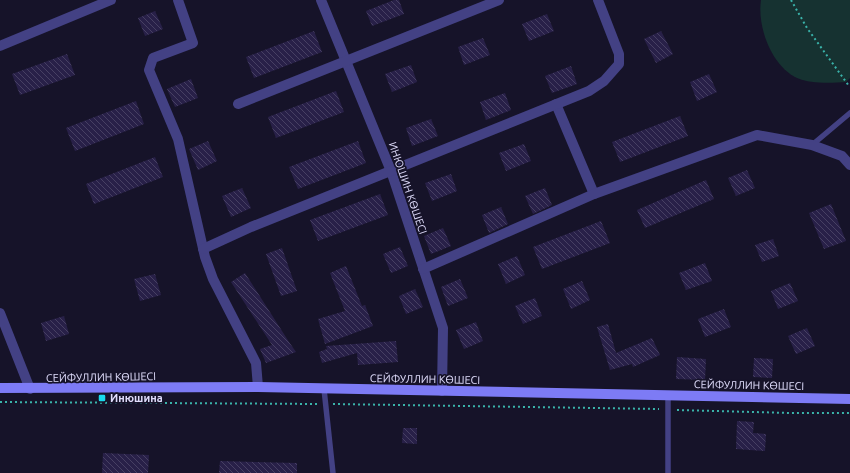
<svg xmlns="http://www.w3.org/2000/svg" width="850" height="473" font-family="Ubuntu,sans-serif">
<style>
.pitch{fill:#163231}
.building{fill:url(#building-back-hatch)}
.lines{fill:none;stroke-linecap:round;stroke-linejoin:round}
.path{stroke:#3ab3aa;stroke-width:2;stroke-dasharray:2 3;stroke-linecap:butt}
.service{stroke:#434184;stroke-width:5.5}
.minor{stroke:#434184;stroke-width:10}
.secondary{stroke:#7d7bf5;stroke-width:10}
.poi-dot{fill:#18dbed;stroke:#161329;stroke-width:1.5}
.labels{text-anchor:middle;stroke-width:3.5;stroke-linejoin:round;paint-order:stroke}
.street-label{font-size:11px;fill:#e0ddfc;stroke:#161329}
.poi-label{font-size:11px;font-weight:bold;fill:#e0ddfc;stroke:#161329;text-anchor:start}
</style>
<defs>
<pattern id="building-back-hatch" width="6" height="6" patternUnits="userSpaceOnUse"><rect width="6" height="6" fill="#282048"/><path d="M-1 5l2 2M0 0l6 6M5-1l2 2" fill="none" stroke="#474063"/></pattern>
</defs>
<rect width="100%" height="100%" fill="#161329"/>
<path class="pitch" d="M761,0H850V78L846,82C831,83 811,84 797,78C771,66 757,26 761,0Z"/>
<g class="building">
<path d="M394,0H399L404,14L372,26L366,11Z"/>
<path d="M155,11L163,29L145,36L138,18Z"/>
<path d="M547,14L554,31L529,41L522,24Z"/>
<path d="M314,31L322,52L254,78L246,57Z"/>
<path d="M661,31L673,54L656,63L644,39Z"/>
<path d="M483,38L490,55L464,65L458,47Z"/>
<path d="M67,54L75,75L20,95L12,74Z"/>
<path d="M411,65L417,82L392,92L385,74Z"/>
<path d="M571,66L577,84L552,93L545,76Z"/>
<path d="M709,74L717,92L697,101L690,82Z"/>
<path d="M191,79L198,98L175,107L167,89Z"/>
<path d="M336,91L344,112L276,138L268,117Z"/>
<path d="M505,93L511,110L486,120L480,102Z"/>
<path d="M136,101L144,124L75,151L66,128Z"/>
<path d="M680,116L688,136L620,162L612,142Z"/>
<path d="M431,119L438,136L412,146L406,128Z"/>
<path d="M208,141L217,161L198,170L189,149Z"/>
<path d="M358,141L366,163L298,189L289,167Z"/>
<path d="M524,144L531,161L506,171L499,153Z"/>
<path d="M155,157L163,177L94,204L86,184Z"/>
<path d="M747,170L755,188L736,196L728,178Z"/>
<path d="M451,174L457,191L432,201L425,183Z"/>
<path d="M706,180L714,199L645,228L637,210Z"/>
<path d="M242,188L251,208L231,217L222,196Z"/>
<path d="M545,188L552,205L533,214L525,196Z"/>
<path d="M380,194L388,215L318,241L310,220Z"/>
<path d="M831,204L846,241L824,249L809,213Z"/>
<path d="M501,207L508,224L489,233L482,215Z"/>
<path d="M601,221L610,243L542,269L533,247Z"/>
<path d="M443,228L451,246L431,254L424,236Z"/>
<path d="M773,239L779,256L762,262L755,245Z"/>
<path d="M400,247L408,266L391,273L383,254Z"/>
<path d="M282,248L297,291L281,296L266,254Z"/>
<path d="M517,256L525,275L506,284L498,264Z"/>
<path d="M705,263L712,281L686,290L679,273Z"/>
<path d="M346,266L362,306L365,305L373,326L325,344L318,319L345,311L330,273Z"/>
<path d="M245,273L289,342L296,352L266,363L260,349L272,345L231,282Z"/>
<path d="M155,274L161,295L140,301L134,279Z"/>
<path d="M460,279L468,298L448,306L441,287Z"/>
<path d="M582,281L590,300L571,309L563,289Z"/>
<path d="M790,283L798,301L778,309L771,291Z"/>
<path d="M415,289L423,307L406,314L399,296Z"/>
<path d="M535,298L542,316L523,324L515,306Z"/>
<path d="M724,309L731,327L705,337L698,319Z"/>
<path d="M64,316L69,334L46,341L41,323Z"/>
<path d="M476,322L483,341L464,349L456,330Z"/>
<path d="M608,324L616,353L652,338L660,355L633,367L632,364L610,370L597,327Z"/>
<path d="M807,328L815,346L796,354L788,336Z"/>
<path d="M396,341L398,362L358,365L357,353L322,363L319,352L327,349L326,346Z"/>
<path d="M677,357L706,359L705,380L676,379Z"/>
<path d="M754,358L773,359L772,378L753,377Z"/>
<path d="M737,421L754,422L753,433L766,434L765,451L736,449Z"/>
<path d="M403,428H417V444L402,443Z"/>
<path d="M103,453L149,455L148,473H102Z"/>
<path d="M220,461L297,463V473H219Z"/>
</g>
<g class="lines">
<g class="path">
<path d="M791,0L807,28L849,86"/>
<path d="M0,402L317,404"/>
<path d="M333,404L659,409"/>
<path d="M677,410L791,413H850"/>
</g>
<g class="service">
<path d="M812,145L850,113"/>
<path d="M324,389L333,473"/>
<path d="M668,396V473"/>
</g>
<g class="minor">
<path d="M178,0L193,43L153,58L149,70L178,139L205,257L213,279L256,363L258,387"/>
<path d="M321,0L391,171L443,328L442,391"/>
<path d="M0,46L111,0"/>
<path d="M238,104L499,0"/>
<path d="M556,104L594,194"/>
<path d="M203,249L251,227L589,91L604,81L619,64V54L598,0"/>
<path d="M423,269L594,194L757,135L812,145L842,156L850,165"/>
<path d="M0,313L30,389"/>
</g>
<path class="secondary" d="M0,388L258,387L850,399"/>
</g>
<rect class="poi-dot" x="98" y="394" width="8" height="8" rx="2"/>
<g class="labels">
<g class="street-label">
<text transform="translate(408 188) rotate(71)" y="4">ИНЮШИН КӨШЕСІ</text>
<text transform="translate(101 377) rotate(-1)" y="4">СЕЙФУЛЛИН КӨШЕСІ</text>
<text transform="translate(425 379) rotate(1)" y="4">СЕЙФУЛЛИН КӨШЕСІ</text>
<text transform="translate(749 385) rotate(1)" y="4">СЕЙФУЛЛИН КӨШЕСІ</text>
</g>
<g class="poi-label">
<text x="110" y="402">Инюшина</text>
</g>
</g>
</svg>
